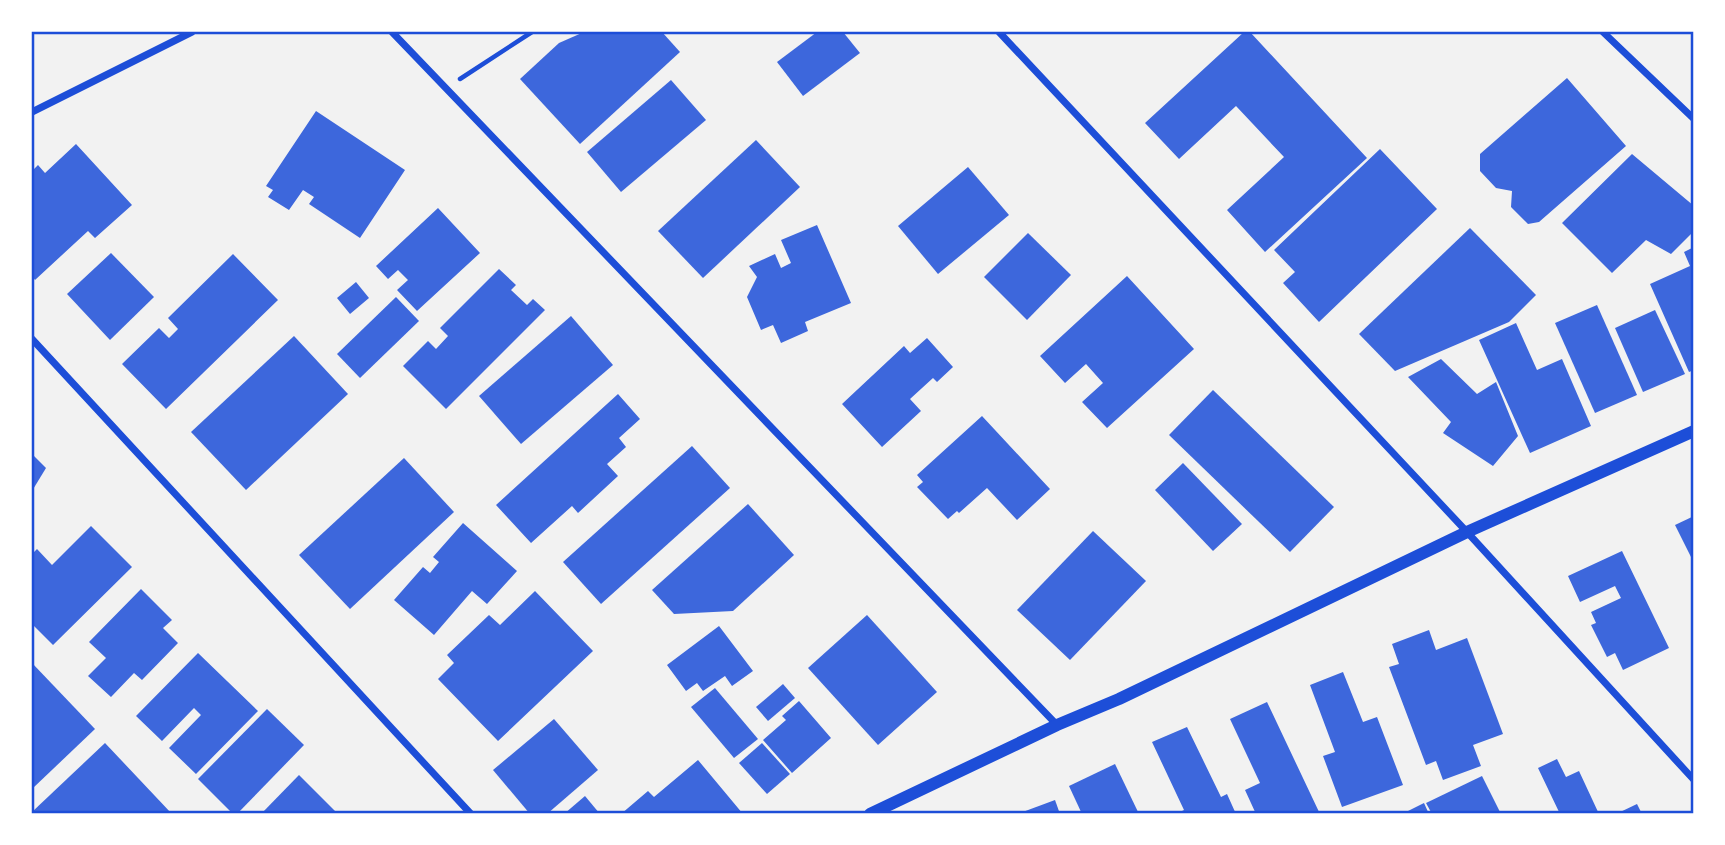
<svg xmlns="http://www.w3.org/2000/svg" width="1725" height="845" font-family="'Varela Round',sans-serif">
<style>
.building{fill:#3d67dc}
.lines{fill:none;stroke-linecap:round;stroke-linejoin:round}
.path{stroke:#1d4ed8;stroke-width:4.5}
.minor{stroke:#1d4ed8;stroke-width:7}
.tertiary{stroke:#1d4ed8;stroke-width:12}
.neatline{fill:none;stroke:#1d4ed8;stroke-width:2.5}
</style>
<rect width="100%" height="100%" fill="#f2f2f2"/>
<g class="building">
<path d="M584,32H662L680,52L580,144L520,79L559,43Z"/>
<path d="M817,32H843L860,53L803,96L777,62Z"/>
<path d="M1244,32H1250L1367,158L1265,252L1227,210L1284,157L1236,106L1179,159L1145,123Z"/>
<path d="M1567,78L1626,146L1539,222L1528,224L1511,207L1512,191L1496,188L1480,171V154Z"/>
<path d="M671,80L706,120L621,192L587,152Z"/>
<path d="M316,111L405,170L360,238L309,204L314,197L303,190L289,210L268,197L273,190L266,186Z"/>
<path d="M756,140L800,187L703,278L658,231Z"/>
<path d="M76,144L132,205L95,238L88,231L35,280L32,276V171L38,165L45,173Z"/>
<path d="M1380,149L1437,209L1319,322L1283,283L1295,272L1274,250Z"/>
<path d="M1632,154L1694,206V231L1671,254L1646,240L1612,273L1562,223Z"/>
<path d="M968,167L1009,215L938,274L898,226Z"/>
<path d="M438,208L480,253L417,311L397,290L408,280L398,270L388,279L376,266Z"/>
<path d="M817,225L851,303L805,322L808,331L781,343L773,325L761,330L747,297L757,277L749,266L775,254L781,268L791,263L781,240Z"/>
<path d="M1470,228L1536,295L1509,322L1395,371L1359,334Z"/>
<path d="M1028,233L1071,275L1027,320L984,277Z"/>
<path d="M1694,247V370L1689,372L1650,284L1690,266L1684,252Z"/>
<path d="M111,253L154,297L110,340L67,294Z"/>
<path d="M233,254L278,300L166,409L122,364L159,328L169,338L178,329L168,318Z"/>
<path d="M499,269L516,285L511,290L527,305L533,299L545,310L446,409L403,366L428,341L436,349L448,336L440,328Z"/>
<path d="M1127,276L1194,349L1107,428L1082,402L1103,383L1086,364L1065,383L1040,356Z"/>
<path d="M356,282L369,298L350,314L337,298Z"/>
<path d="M396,297L419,321L360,378L337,354Z"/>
<path d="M1597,305L1637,395L1595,413L1555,323Z"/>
<path d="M1655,310L1685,374L1643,392L1615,328Z"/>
<path d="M571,316L613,365L521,444L479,396Z"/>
<path d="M1516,323L1537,370L1562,359L1591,426L1530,453L1479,340Z"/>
<path d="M294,336L348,394L246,490L191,432Z"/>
<path d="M927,338L953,367L937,382L933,378L910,399L921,411L882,447L842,404L904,346L910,353Z"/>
<path d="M1441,359L1477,394L1496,382L1518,436L1493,466L1443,433L1451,422L1408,377Z"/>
<path d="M1213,390L1334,507L1290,552L1169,435Z"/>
<path d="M618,394L640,419L619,438L626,447L607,464L618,476L578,513L572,506L531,543L496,505Z"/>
<path d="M982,416L1050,489L1017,520L987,488L959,513L957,511L948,519L917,487L923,482L917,475Z"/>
<path d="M692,446L730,488L601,604L563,562Z"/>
<path d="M32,454L46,468L32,491Z"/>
<path d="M404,458L454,512L350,609L299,555Z"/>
<path d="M1183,463L1242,524L1213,551L1155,490Z"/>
<path d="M748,504L794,555L733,611L674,614L652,590Z"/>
<path d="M1694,516V563L1675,525Z"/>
<path d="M463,523L517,571L487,604L472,591L434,635L394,600L423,567L430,573L439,562L433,557Z"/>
<path d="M91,526L132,567L53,645L32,624V554L37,549L52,565Z"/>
<path d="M1093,531L1146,581L1070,660L1017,610Z"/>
<path d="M1622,551L1669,648L1623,670L1615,653L1607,657L1591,625L1596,623L1591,612L1621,598L1615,586L1580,602L1568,576Z"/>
<path d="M141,589L172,620L163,628L178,643L142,680L134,673L111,697L88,676L106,658L89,642Z"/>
<path d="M535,591L593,651L498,741L438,679L454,663L447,655L489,615L500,625Z"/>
<path d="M867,615L937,692L878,745L808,668Z"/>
<path d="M719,626L753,671L732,686L725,676L703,691L697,683L686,691L667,665Z"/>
<path d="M1429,630L1436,650L1467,638L1503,734L1473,745L1481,766L1443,780L1436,761L1426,765L1389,667L1399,664L1392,644Z"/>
<path d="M198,653L258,711L196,774L169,748L201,715L194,708L162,741L136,716Z"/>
<path d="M32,663L95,729L32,789Z"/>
<path d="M1343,672L1363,722L1377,717L1403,785L1342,807L1323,756L1335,752L1310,685Z"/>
<path d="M783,684L795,698L768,721L756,707Z"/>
<path d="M715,688L758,739L734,758L691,707Z"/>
<path d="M799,701L831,738L792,773L763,740L786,720L782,716Z"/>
<path d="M1267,702L1320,814H1256L1245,790L1260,783L1230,719Z"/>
<path d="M267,709L304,745L237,814H233L198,779Z"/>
<path d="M554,719L598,770L547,814H530L493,770Z"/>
<path d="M1187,727L1221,797L1227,794L1236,814H1176L1184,810L1152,742Z"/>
<path d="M105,743L172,814H32V812Z"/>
<path d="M762,743L790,774L767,794L739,763Z"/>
<path d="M1557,759L1566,777L1579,771L1599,814H1560L1538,768Z"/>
<path d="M698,760L743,814H621L648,791L654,797Z"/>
<path d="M1115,764L1139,814H1082L1069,786Z"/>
<path d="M299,775L336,812L261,814Z"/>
<path d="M1482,776L1501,814H1432L1426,803Z"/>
<path d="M585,796L600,814H564Z"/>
<path d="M1055,800L1060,814H1020V813Z"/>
<path d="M1424,803L1429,814H1402Z"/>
<path d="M1637,804L1642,814H1616Z"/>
</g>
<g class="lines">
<path class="path" d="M460,79L532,32"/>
<g class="minor">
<path d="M392,32L1057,725"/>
<path d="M999,32L1467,532L1694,780"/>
<path d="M1603,32L1694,119"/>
<path d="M32,112L192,32"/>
<path d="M32,339L471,814"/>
</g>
<path class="tertiary" d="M870,814L1057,725L1119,699L1467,532L1694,431"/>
</g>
<rect width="1725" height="845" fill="none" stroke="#ffffff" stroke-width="66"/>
<rect x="33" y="33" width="1659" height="779" class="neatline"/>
</svg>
